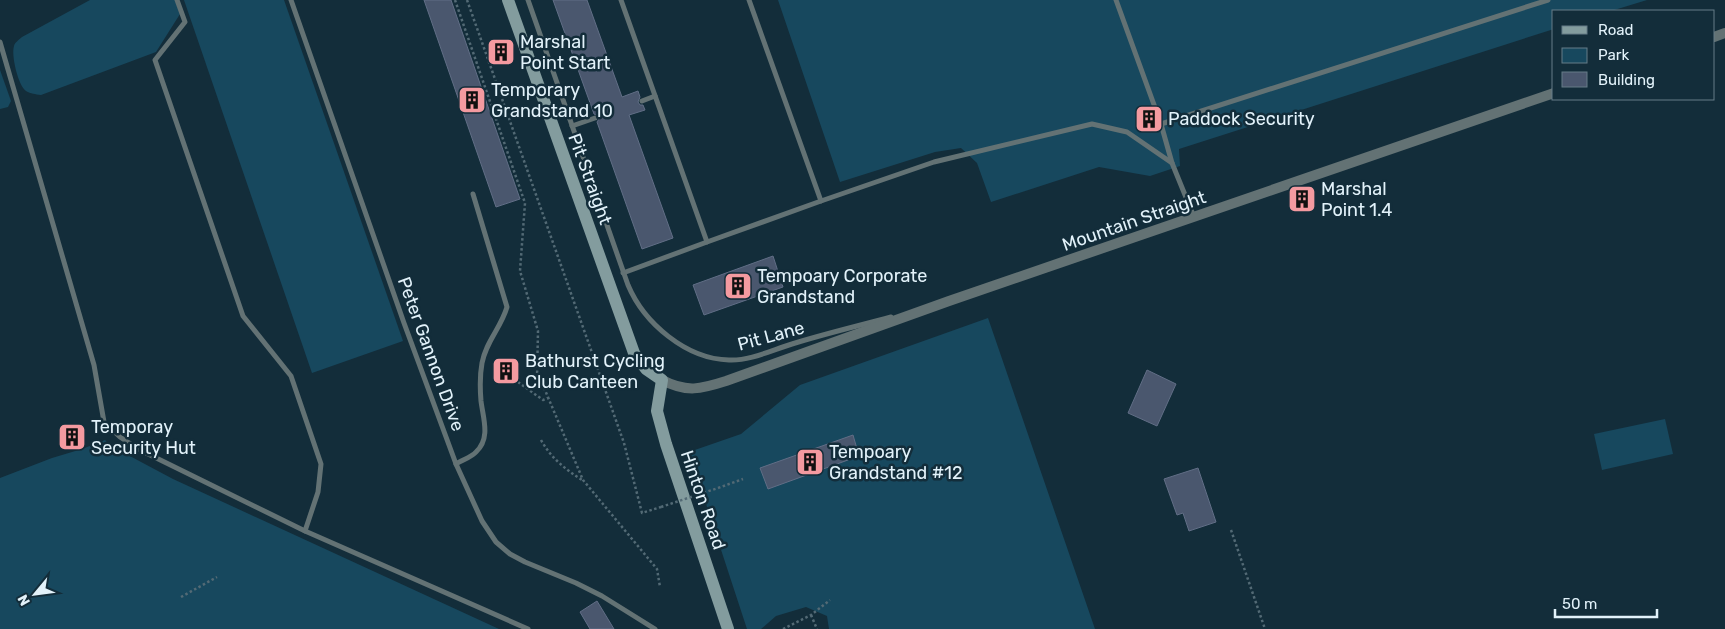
<svg xmlns="http://www.w3.org/2000/svg" width="1725" height="629" font-family="Rubik,sans-serif">
<style>
.green{fill:#17485e}
.building{fill:#4a576e;stroke:#616e86}
.lines{fill:none;stroke-linecap:round;stroke-linejoin:round}
.path{stroke:#536a75;stroke-width:2.5;stroke-dasharray:2.5 2.5;stroke-linecap:butt}
.lane{stroke:#637274;stroke-width:5}
.street{stroke:#637274;stroke-width:10}
.secondary{stroke:#839c9e;stroke-width:12}
.path-bridge{stroke:#536a75;stroke-width:2.5;stroke-dasharray:2.5 2.5;stroke-linecap:butt}
.labels{text-anchor:middle;stroke-width:5;stroke-linejoin:round;paint-order:stroke}
.poi-label{font-size:18px;fill:#e2f2fa;stroke:#132d3a;text-anchor:start}
.street-label{font-size:18px;fill:#e2f2fa;stroke:#132d3a}
</style>
<rect width="100%" height="100%" fill="#132d3a"/>
<g class="green">
<path d="M90,0H175L180,14L156,52L41,95C35,94 31,94 26,91C18,85 11,55 14,46C15,42 19,40 22,37Z"/>
<path d="M184,0H284L403,341L312,373Z"/>
<path d="M778,0H1647L1611,11H1554V29L1179,149L1180,166L1150,176L1099,167L991,202L977,163L961,148L935,152L840,182Z"/>
<path d="M0,70L11,101L8,107L0,109Z"/>
<path d="M988,318L1095,629H829L827,616L806,607L776,616L761,629H747L689,452L741,434L800,385Z"/>
<path d="M1665,419L1673,454L1602,470L1594,434Z"/>
<path d="M105,440L111,446L173,479L499,629H0V478L52,458L82,449Z"/>
</g>
<g class="building">
<path d="M424,0H451L520,199L496,207Z"/>
<path d="M553,0H587L622,97L638,91L640,97L638,102L640,105H643L645,110L629,115L673,238L642,249L597,122L599,119V116L594,114Z"/>
<path d="M773,256L783,287L704,315L693,285Z"/>
<path d="M515,360L519,375L499,382L494,366Z"/>
<path d="M1147,370L1176,384L1157,426L1128,413Z"/>
<path d="M77,431L79,441L68,444L65,434Z"/>
<path d="M853,435L859,456L768,489L760,468Z"/>
<path d="M1198,468L1216,522L1189,531L1183,513L1177,515L1164,479Z"/>
<path d="M597,601L614,629H590L580,612Z"/>
</g>
<g class="lines">
<g class="path">
<path d="M455,0L525,203L520,271L538,331L537,379L542,383L583,480L657,569L660,587"/>
<path d="M467,0L624,443L642,513L661,507"/>
<path d="M518,382L543,400L548,398"/>
<path d="M541,440C551,458 565,469 582,480"/>
<path d="M718,488L743,479"/>
<path d="M1231,530L1265,629"/>
<path d="M181,597L217,577"/>
<path d="M811,615L817,629"/>
<path d="M783,629L811,615L830,600"/>
</g>
<g class="lane">
<path d="M177,0L185,22L155,60L243,316L291,376L321,464L318,492L305,531"/>
<path d="M291,0L404,323L456,464L482,521L496,542L510,554L525,562L576,583L602,596L655,629"/>
<path d="M528,0L628,285C644,323 686,359 729,360C750,361 772,350 792,344C824,334 858,326 891,317"/>
<path d="M621,0L707,242L821,201L749,0"/>
<path d="M1116,0L1161,124L1172,163L1194,217"/>
<path d="M0,42L94,365L104,422L120,437L140,450L305,531L528,629"/>
<path d="M642,101L655,96"/>
<path d="M1161,124L1548,0"/>
<path d="M572,126L595,118"/>
<path d="M821,201L934,162L1092,124L1127,132L1172,163"/>
<path d="M623,273L707,242"/>
<path d="M456,464C462,460 472,457 476,452C491,438 483,418 481,401C480,389 480,374 482,363C486,341 501,328 507,307L473,194"/>
</g>
<g class="street">
<path d="M1714,37L1725,33"/>
<path d="M662,380C687,393 701,389 726,381L949,301L1554,93"/>
</g>
<path class="secondary" d="M508,0L634,353L646,369L662,380L657,411L666,444L728,629"/>
<path class="path-bridge" d="M661,507L718,488"/>
</g>
<defs>
<symbol id="building-square" viewBox="-11 -11 22 22"><rect x="-9" y="-9" width="18" height="18" rx="4" fill="#f49aa0" stroke="#132d3a"/><path d="M-4-6H4V6H1V3H-1V6H-4ZM-2.5-4.3h1.7v1.8h-1.7ZM.8-4.3h1.7v1.8H.8ZM-2.5-1h1.7V.8h-1.7ZM.8-1h1.7V.8H.8Z" fill="#111"/></symbol>
</defs>
<g fill-rule="evenodd">
<use href="#building-square" x="485" y="36" width="32" height="32"/>
<use href="#building-square" x="456" y="84" width="32" height="32"/>
<use href="#building-square" x="1133" y="103" width="32" height="32"/>
<use href="#building-square" x="1286" y="183" width="32" height="32"/>
<use href="#building-square" x="722" y="270" width="32" height="32"/>
<use href="#building-square" x="490" y="355" width="32" height="32"/>
<use href="#building-square" x="56" y="421" width="32" height="32"/>
<use href="#building-square" x="794" y="446" width="32" height="32"/>
</g>
<g class="labels">
<g class="poi-label">
<text x="520" y="48">Marshal<tspan x="520" dy="21">Point Start</tspan></text>
<text x="491" y="96">Temporary<tspan x="491" dy="21">Grandstand 10</tspan></text>
<text x="1168" y="125">Paddock Security</text>
<text x="1321" y="195">Marshal<tspan x="1321" dy="21">Point 1.4</tspan></text>
<text x="757" y="282">Tempoary Corporate<tspan x="757" dy="21">Grandstand</tspan></text>
<text x="525" y="367">Bathurst Cycling<tspan x="525" dy="21">Club Canteen</tspan></text>
<text x="91" y="433">Temporay<tspan x="91" dy="21">Security Hut</tspan></text>
<text x="829" y="458">Tempoary<tspan x="829" dy="21">Grandstand #12</tspan></text>
</g>
<g class="street-label">
<text transform="translate(590 179) rotate(70)" y="6">Pit Straight</text>
<text transform="translate(1134 221) rotate(-19)" y="6">Mountain Straight</text>
<text transform="translate(771 336) rotate(-15)" y="6">Pit Lane</text>
<text transform="translate(431 354) rotate(70)" y="6">Peter Gannon Drive</text>
<text transform="translate(703 500) rotate(71)" y="6">Hinton Road</text>
</g>
</g>
<rect x="1552" y="10" width="162" height="90" fill="#132d3a" stroke="#667c87"/>
<rect x="1562" y="26" width="25" height="8" fill="#839c9e" stroke="#667c87"/>
<text x="1598" y="35" font-size="15" fill="#e2f2fa">Road</text>
<rect x="1562" y="48" width="25" height="15" fill="#17485e" stroke="#667c87"/>
<text x="1598" y="60" font-size="15" fill="#e2f2fa">Park</text>
<rect x="1562" y="72" width="25" height="15" fill="#4a576e" stroke="#667c87"/>
<text x="1598" y="85" font-size="15" fill="#e2f2fa">Building</text>
<g transform="translate(35 594) rotate(241)" stroke="#132d3a" stroke-width="4" paint-order="stroke">
<path d="M0-4L9 19L0 12L-9 19Z" fill="#e2f2fa"/>
<text y="-8" font-size="14" font-weight="bold" text-anchor="middle" fill="#e2f2fa">N</text>
</g>
<path d="M1555 609v8h102v-8" fill="none" stroke="#e2f2fa" stroke-width="2.5"/>
<text x="1562" y="609" font-size="15" fill="#e2f2fa" stroke="#132d3a" stroke-width="4" paint-order="stroke">50 m</text>
</svg>
